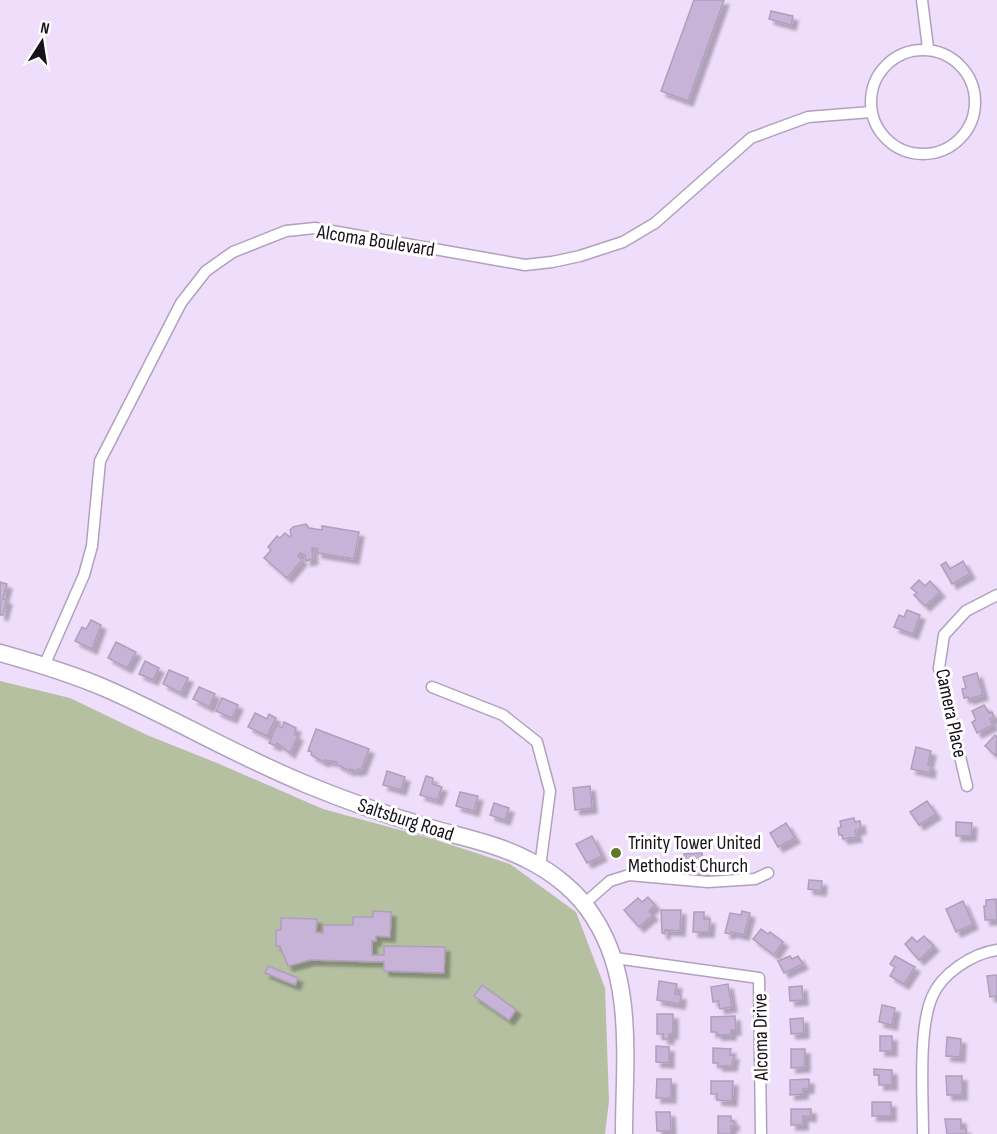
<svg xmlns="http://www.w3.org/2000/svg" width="997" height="1134" font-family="'Sofia Sans Condensed',sans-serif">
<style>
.green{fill:#b5c0a1}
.building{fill:#c8b3d8;stroke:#af9fbb;stroke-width:1.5;filter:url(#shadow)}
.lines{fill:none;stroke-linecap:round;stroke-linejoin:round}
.minor-casing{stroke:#b1a1bd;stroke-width:13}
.secondary-casing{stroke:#b1a1bd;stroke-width:19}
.minor{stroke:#fff;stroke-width:10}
.secondary{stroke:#fff;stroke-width:16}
.poi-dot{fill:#617627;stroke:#fff;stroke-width:2}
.labels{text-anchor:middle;stroke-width:6;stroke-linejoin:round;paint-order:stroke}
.street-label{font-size:20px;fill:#17111b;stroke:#fff}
.poi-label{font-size:20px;fill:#17111b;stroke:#fff;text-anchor:start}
</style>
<defs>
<filter id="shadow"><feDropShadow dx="5" dy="5" stdDeviation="1.5" flood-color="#0004"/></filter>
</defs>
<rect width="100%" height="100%" fill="#eeddfb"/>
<path class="green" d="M0,681L70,698L147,735L217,763L323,809L433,839L510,864L576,912L605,988L609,1101L605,1134H0Z"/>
<g class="building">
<path d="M694,0H724L688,101L661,91Z"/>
<path d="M771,11L793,16L791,25L769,19Z"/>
<path d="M306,524L309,528L322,530V526L359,532L354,559L317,553L318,549L312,548L313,559L306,561L305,555L300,553L298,556L302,560L287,578L264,558L271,550L268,547L277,536L280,538L285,533L290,537L291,535L290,530L293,527Z"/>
<path d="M963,561L970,574L952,584L941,565L946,562L950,569Z"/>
<path d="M919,580L925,586L930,581L940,592L925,606L914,595L917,593L911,588Z"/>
<path d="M0,582L7,584L3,599L7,600L3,615H0Z"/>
<path d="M907,610L920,615L913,634L894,627L899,615L904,617Z"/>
<path d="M91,620L101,625L92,649L75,641L82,627L86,629Z"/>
<path d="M116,642L136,652L127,668L108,658Z"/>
<path d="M145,661L159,668L153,680L139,674Z"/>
<path d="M169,670L188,678L181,693L163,684Z"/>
<path d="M977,673L983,695L969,699L968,697L964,698L962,689L966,688L963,677Z"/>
<path d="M199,687L215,694L209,707L193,699Z"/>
<path d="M222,698L238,705L232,718L216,711Z"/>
<path d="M984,705L989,713L992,712L994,717L990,719L993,725L977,733L972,722L976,720L972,711Z"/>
<path d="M255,713L267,719L269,714L276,718L267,736L248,727Z"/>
<path d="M284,722L296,728L294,734L298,736L290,753L277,743L276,746L269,743L277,725L282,728Z"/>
<path d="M316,729L369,749L361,770L358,769L357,771L350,769V771L336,764L337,762L325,760L324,762L311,755L312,752L308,751Z"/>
<path d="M995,735L997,737L996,756L985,746Z"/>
<path d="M916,747L931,751L928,765L931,766L930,773L911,769Z"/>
<path d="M387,771L405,777L401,790L383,785Z"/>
<path d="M426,776L433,778L432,784L442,787L437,800L420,795Z"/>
<path d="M590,786L592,808L575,810L573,788Z"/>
<path d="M460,792L478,796L474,811L456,806Z"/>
<path d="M927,801L936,814L919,825L910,812Z"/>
<path d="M494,803L509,808L505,820L490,815Z"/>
<path d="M854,818L855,822L860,821L861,829L855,830L857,837L843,839L842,835H839L838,828L841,827L840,821Z"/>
<path d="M956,822L972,823L971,836H956Z"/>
<path d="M786,823L795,838L778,847L770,833Z"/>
<path d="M592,836L602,856L587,863L576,844Z"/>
<path d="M702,853L703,864H707V871L685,873V869L682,870L681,857L684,856V854Z"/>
<path d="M809,880L822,881L821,891L808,889Z"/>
<path d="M648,897L655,905L649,911L653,915L639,927L624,910L638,898L642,902Z"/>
<path d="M996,899L997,920H985L984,906H986V900Z"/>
<path d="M963,901L973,924L956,932L946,909Z"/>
<path d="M661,910H681L680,931L665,930V934L662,933Z"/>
<path d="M373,911L391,912L390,937L376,936V941H372V955H384V946L445,947L444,973L384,971V962L311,960L288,966L280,946H276V930H281V918L317,919L316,932L323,933V925H353V917H373Z"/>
<path d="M742,911L750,913L744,935L731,932L730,934L725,933L730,913L741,915Z"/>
<path d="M694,912H704V919H710L709,932H693Z"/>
<path d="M761,929L768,934L770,932L783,942L774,955L753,939Z"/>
<path d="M924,936L934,946L919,960L905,944L912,937L917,942Z"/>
<path d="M790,956L792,959L798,956L803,964L784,973L778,961Z"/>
<path d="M895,956L915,967L904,984L890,976L895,967L890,964Z"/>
<path d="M268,966L298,978L295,985L265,973Z"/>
<path d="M997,975V996L990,997L987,976Z"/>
<path d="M659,981L677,984L675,994L681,995L680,1004L657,1000Z"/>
<path d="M728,984L732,1007L720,1009L718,1001L713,1002L711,987Z"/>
<path d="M482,985L516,1010L509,1020L474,996Z"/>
<path d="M802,986L803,1000L790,1001L789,987Z"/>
<path d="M882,1005L895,1008L892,1025L879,1022Z"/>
<path d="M657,1014H673V1034H669V1039H663V1034H657Z"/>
<path d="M735,1016L736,1030H731V1035H717L716,1032H711V1017Z"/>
<path d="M803,1018L804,1033L791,1034L790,1019Z"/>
<rect x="880" y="1036" width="12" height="15"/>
<path d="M947,1037L961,1039L960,1057L946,1056Z"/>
<path d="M656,1046L669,1047V1063L656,1062Z"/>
<path d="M713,1048L731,1049L730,1055H734L732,1066H718V1063H713Z"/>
<path d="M791,1049H805V1067L791,1068Z"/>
<path d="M874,1069L892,1070V1085H879V1075H874Z"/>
<path d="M946,1076H962V1095H947Z"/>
<path d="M657,1079H671V1098H656Z"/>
<path d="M809,1079V1088L803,1089V1094L790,1095V1080Z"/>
<path d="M711,1081H733L732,1101L717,1100V1094H711Z"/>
<rect x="872" y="1102" width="19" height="14"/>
<path d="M791,1109H811V1117L803,1116V1125H791Z"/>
<path d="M656,1112H670L671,1131H657Z"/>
<path d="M718,1116H731V1121H734V1126H731V1134H718Z"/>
<path d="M945,1119H961V1129H966V1134H947Z"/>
</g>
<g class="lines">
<defs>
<g id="minor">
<path d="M922,0L928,48"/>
<circle cx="923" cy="102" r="52"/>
<path d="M44,666L84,575L92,546L100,461L181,303L206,271L233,252L286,231L315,228L525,265L552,262L580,256L623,242L655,223L751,138L808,117L871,112"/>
<path d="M432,687L503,715L537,742L550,791L540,867"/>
<path d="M967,786L939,668L944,635L966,611L997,595"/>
<path d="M584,904L610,881L629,875L708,882L755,879L768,873"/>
<path d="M615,958L759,978L761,1134"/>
<path d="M923,1134C923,1097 918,1030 932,997C942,973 972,954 997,950"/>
</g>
<path id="secondary" d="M0,653C36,663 72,674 107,689C175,719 239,757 308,785C347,801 387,815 427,827C460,837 495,843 526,859C553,872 579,893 594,918C635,981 624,1062 624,1134"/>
</defs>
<use href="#minor" class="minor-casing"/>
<use href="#secondary" class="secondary-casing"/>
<use href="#minor" class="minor"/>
<use href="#secondary" class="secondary"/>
</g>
<circle class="poi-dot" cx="616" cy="853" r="6"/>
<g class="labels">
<g class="street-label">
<text transform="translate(376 240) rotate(9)" y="7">Alcoma Boulevard</text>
<text transform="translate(952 713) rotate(78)" y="7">Camera Place</text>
<text transform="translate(406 819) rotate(18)" y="7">Saltsburg Road</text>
<text transform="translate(760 1037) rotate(-91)" y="7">Alcoma Drive</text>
</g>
<g class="poi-label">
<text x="628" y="849">Trinity Tower United<tspan x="628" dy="23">Methodist Church</tspan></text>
</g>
</g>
<g transform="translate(42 42) rotate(12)" stroke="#ffffff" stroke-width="4.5" paint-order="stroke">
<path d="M0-4.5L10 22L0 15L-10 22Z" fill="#17111b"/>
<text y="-9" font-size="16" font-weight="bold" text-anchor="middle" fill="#17111b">N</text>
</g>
</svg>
